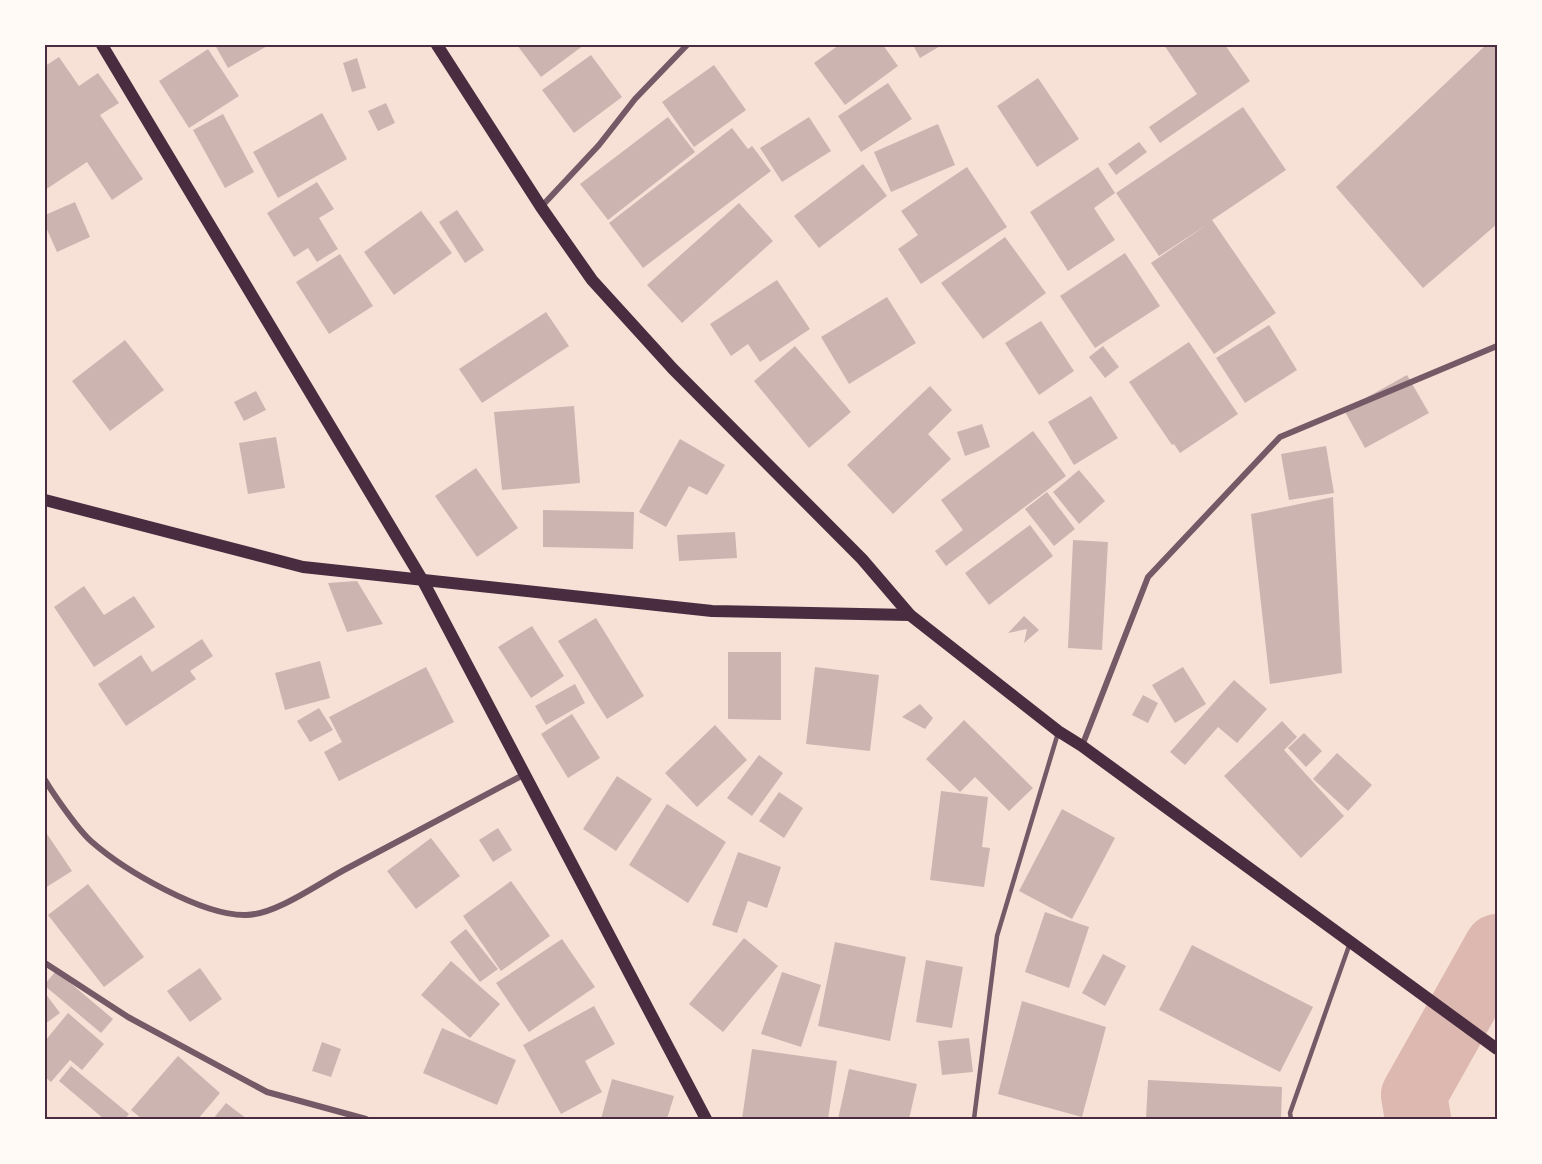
<svg xmlns="http://www.w3.org/2000/svg" width="1542" height="1164" font-family="Jost,sans-serif">
<style>
.lines{fill:none;stroke-linecap:round;stroke-linejoin:round}
.river{stroke:#dcb8b0;stroke-width:66}
.building{fill:#ccb4b1}
.service{stroke:#755966;stroke-width:4.5}
.minor{stroke:#755966;stroke-width:6}
.secondary{stroke:#4a2c40;stroke-width:12}
.neatline{fill:none;stroke:#4a2c40;stroke-width:2}
</style>
<rect width="100%" height="100%" fill="#f7e1d7"/>
<g class="lines">
<path class="river" d="M1418,1119L1414,1095L1497,947"/>
</g>
<g class="building">
<path d="M215,45H269L228,68Z"/>
<path d="M517,45H584L541,77Z"/>
<path d="M839,45H883L898,66L845,105L814,63Z"/>
<path d="M913,45H942L920,58Z"/>
<path d="M1164,45H1225L1250,81L1160,143L1149,127L1197,94Z"/>
<path d="M1486,45H1497V224L1423,288L1336,187Z"/>
<path d="M208,49L239,96L189,128L159,81Z"/>
<path d="M591,55L622,97L574,133L542,90Z"/>
<path d="M59,57L79,86L98,73L119,103L100,115L143,179L112,200L87,162L45,190V66Z"/>
<path d="M357,58L366,88L352,92L343,63Z"/>
<path d="M714,65L746,110L694,147L662,102Z"/>
<path d="M1038,78L1079,139L1037,167L997,106Z"/>
<path d="M888,83L912,119L861,152L838,116Z"/>
<path d="M386,103L395,123L378,131L368,111Z"/>
<path d="M1243,107L1286,170L1212,220L1276,313L1214,354L1151,263L1208,224L1159,256L1116,193Z"/>
<path d="M322,113L347,159L278,198L253,152Z"/>
<path d="M223,114L254,172L225,188L193,130Z"/>
<path d="M668,117L695,152L608,220L580,184Z"/>
<path d="M809,117L831,151L782,182L760,148Z"/>
<path d="M938,124L955,165L891,192L874,152Z"/>
<path d="M732,128L748,149L752,146L771,171L643,268L609,223Z"/>
<path d="M1139,142L1147,152L1116,175L1108,164Z"/>
<path d="M863,164L887,196L819,248L794,216Z"/>
<path d="M967,167L1007,227L921,284L898,249L918,235L901,211Z"/>
<path d="M1098,167L1115,193L1094,208L1115,240L1068,271L1030,212Z"/>
<path d="M317,182L334,209L319,218L338,249L317,262L308,248L294,257L267,213Z"/>
<path d="M75,202L90,237L57,252L45,225V215Z"/>
<path d="M739,203L773,241L682,323L647,285Z"/>
<path d="M457,210L484,250L465,263L439,222Z"/>
<path d="M421,211L452,253L394,295L364,252Z"/>
<path d="M1005,237L1046,293L983,339L941,283Z"/>
<path d="M1125,253L1160,306L1095,348L1060,296Z"/>
<path d="M340,254L373,306L329,334L296,282Z"/>
<path d="M777,280L810,329L760,362L748,344L731,356L710,324Z"/>
<path d="M887,297L916,343L849,384L821,337Z"/>
<path d="M546,312L569,346L482,403L459,369Z"/>
<path d="M1041,321L1074,371L1039,395L1005,343Z"/>
<path d="M1269,325L1297,370L1245,403L1216,358Z"/>
<path d="M125,340L164,390L110,431L72,381Z"/>
<path d="M1189,342L1238,414L1180,453L1174,444L1172,445L1129,382Z"/>
<path d="M795,346L851,412L809,448L754,381Z"/>
<path d="M1103,346L1119,367L1105,378L1089,357Z"/>
<path d="M1407,375L1429,413L1365,448L1344,410Z"/>
<path d="M930,386L952,410L928,434L951,459L893,514L847,465Z"/>
<path d="M256,391L266,410L244,421L234,402Z"/>
<path d="M1091,396L1118,438L1074,465L1048,422Z"/>
<path d="M574,406L580,483L502,490L494,412Z"/>
<path d="M982,424L990,447L965,456L957,432Z"/>
<path d="M1033,431L1066,476L946,566L935,551L963,530L941,500Z"/>
<path d="M276,437L285,488L248,494L239,443Z"/>
<path d="M680,439L725,465L707,495L689,486L666,527L639,512Z"/>
<path d="M1326,446L1334,493L1289,500L1281,454Z"/>
<path d="M476,468L518,528L477,557L435,496Z"/>
<path d="M1079,470L1105,501L1079,524L1053,492Z"/>
<path d="M1047,492L1075,529L1054,546L1025,509Z"/>
<path d="M1333,497L1342,673L1270,684L1251,514Z"/>
<path d="M543,510L634,512L633,549L543,547Z"/>
<path d="M1030,525L1053,556L989,605L965,573Z"/>
<path d="M735,532L737,558L679,561L677,535Z"/>
<path d="M1073,540L1108,542L1102,650L1068,648Z"/>
<path d="M357,581L383,624L347,632L328,583Z"/>
<path d="M84,586L104,615L134,596L155,627L94,667L54,607Z"/>
<path d="M1024,616L1039,630L1024,643L1027,629L1008,633Z"/>
<path d="M596,618L644,696L607,719L558,641Z"/>
<path d="M532,626L564,676L531,698L498,647Z"/>
<path d="M202,639L213,656L190,671L196,679L126,726L98,684L141,655L152,672Z"/>
<path d="M728,652H781V720L728,719Z"/>
<path d="M320,661L330,698L285,710L275,673Z"/>
<path d="M426,667L454,722L339,781L324,752L342,742L329,717Z"/>
<path d="M815,667L879,675L870,751L806,744Z"/>
<path d="M1183,667L1206,704L1175,723L1152,685Z"/>
<path d="M1234,680L1267,709L1237,743L1218,727L1185,765L1170,752Z"/>
<path d="M575,684L585,703L546,725L535,706Z"/>
<path d="M1143,695L1158,703L1148,723L1132,715Z"/>
<path d="M920,704L933,718L925,729L902,717Z"/>
<path d="M319,708L333,730L310,742L297,721Z"/>
<path d="M572,714L600,758L568,778L541,734Z"/>
<path d="M964,720L1033,788L1009,811L975,777L960,792L926,759Z"/>
<path d="M1282,721L1297,737L1284,750L1344,816L1301,858L1224,776Z"/>
<path d="M715,725L747,760L697,807L665,773Z"/>
<path d="M1304,733L1322,751L1306,767L1288,748Z"/>
<path d="M1337,753L1372,785L1348,811L1313,779Z"/>
<path d="M759,755L783,773L752,816L727,798Z"/>
<path d="M617,776L652,799L616,851L583,829Z"/>
<path d="M941,791L988,797L982,847L990,848L984,887L930,880Z"/>
<path d="M779,792L803,808L784,838L759,821Z"/>
<path d="M667,804L726,842L688,903L629,865Z"/>
<path d="M1062,809L1115,838L1072,919L1019,891Z"/>
<path d="M498,828L512,850L493,862L479,840Z"/>
<path d="M45,831L72,871L45,888Z"/>
<path d="M431,838L460,876L416,909L387,871Z"/>
<path d="M738,852L781,867L767,908L748,901L737,933L712,925Z"/>
<path d="M511,881L550,936L501,971L463,916Z"/>
<path d="M88,884L144,957L104,987L48,915Z"/>
<path d="M1045,912L1089,927L1069,988L1025,972Z"/>
<path d="M466,929L498,969L480,982L450,942Z"/>
<path d="M744,938L778,966L723,1032L689,1004Z"/>
<path d="M562,939L595,987L529,1032L496,983Z"/>
<path d="M835,942L906,957L890,1041L818,1026Z"/>
<path d="M1192,945L1313,1007L1280,1072L1159,1010Z"/>
<path d="M1103,954L1126,966L1105,1006L1082,993Z"/>
<path d="M926,960L963,967L952,1028L916,1022Z"/>
<path d="M451,961L500,1004L470,1038L421,995Z"/>
<path d="M200,968L222,999L190,1022L167,991Z"/>
<path d="M56,971L113,1019L101,1033L45,986V984Z"/>
<path d="M782,972L821,985L801,1047L761,1034Z"/>
<path d="M45,993L60,1013L45,1024Z"/>
<path d="M1022,1001L1106,1027L1082,1117L998,1094Z"/>
<path d="M594,1006L615,1044L585,1061L602,1092L561,1114L523,1045Z"/>
<path d="M68,1013L104,1044L82,1070L70,1060L51,1082L45,1077V1041Z"/>
<path d="M442,1028L516,1060L497,1105L423,1073Z"/>
<path d="M969,1038L973,1072L942,1075L938,1041Z"/>
<path d="M322,1042L341,1049L331,1077L312,1071Z"/>
<path d="M752,1049L837,1061L828,1119H742Z"/>
<path d="M178,1056L220,1093L198,1119H142L131,1110Z"/>
<path d="M71,1066L129,1114L125,1119H104L59,1081Z"/>
<path d="M849,1069L917,1084L909,1119H838Z"/>
<path d="M612,1079L674,1096L667,1119H601Z"/>
<path d="M1148,1080L1282,1087L1281,1119H1146Z"/>
<path d="M226,1103L247,1119H213Z"/>
</g>
<g class="lines">
<g class="service">
<path d="M974,1119L997,936L1058,733"/>
<path d="M1291,1119L1290,1113L1350,943"/>
</g>
<g class="minor">
<path d="M541,207L599,145L635,99L687,45"/>
<path d="M1082,746L1148,577L1280,437L1497,346"/>
<path d="M45,780C54,795 79,831 92,842C124,870 202,916 246,915C275,915 318,884 344,870C404,838 465,806 525,774"/>
<path d="M45,963L128,1017L267,1092L366,1119"/>
</g>
<g class="secondary">
<path d="M102,45L423,581L706,1119"/>
<path d="M437,45L541,207L592,280L673,369L862,559L910,615L1058,731L1082,746L1497,1049"/>
<path d="M45,500L303,567L712,611L910,615"/>
</g>
</g>
<rect width="1542" height="1164" fill="none" stroke="#fffaf5" stroke-width="93"/>
<rect x="46" y="46" width="1450" height="1072" class="neatline"/>
</svg>
